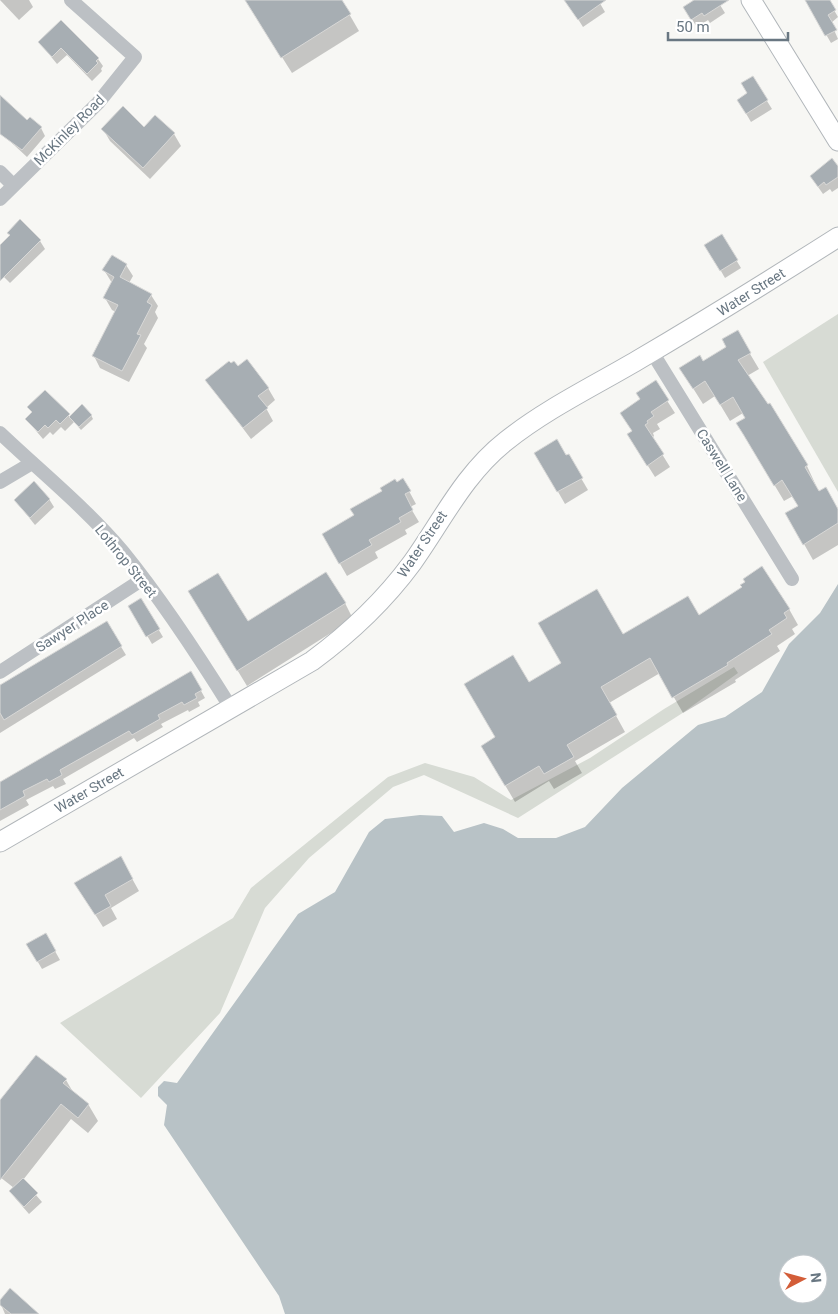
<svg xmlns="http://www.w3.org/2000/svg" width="838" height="1314" font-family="Roboto,sans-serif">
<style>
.green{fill:#d7dbd4}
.water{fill:#b8c2c6;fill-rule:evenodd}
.shadow{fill:#0003}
.building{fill:#a7aeb3;stroke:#d8d8d7}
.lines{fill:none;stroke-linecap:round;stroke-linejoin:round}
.secondary-casing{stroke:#b1b6ba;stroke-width:21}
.minor{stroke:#bcc0c4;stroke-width:14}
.secondary{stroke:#fff;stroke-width:19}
.labels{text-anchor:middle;stroke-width:5;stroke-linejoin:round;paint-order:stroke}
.street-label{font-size:14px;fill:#697782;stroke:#fff}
</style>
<rect width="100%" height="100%" fill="#f7f7f4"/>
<g class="green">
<path d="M838,314V492L763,362Z"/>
<path d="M734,667L738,673L681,714L518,818L424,775L393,787L309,858L265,908L220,1013L141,1098L60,1023L233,918L251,888L388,777L425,763L474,777L511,800L590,758L664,709Z"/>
</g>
<path class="water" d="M838,584V1314H285L279,1296L164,1125L167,1105L158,1096V1087L164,1081L177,1083L298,914L335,892L369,832L385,819L420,815L442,816L454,832L484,823L503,829L518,838H556L585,827L622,788L698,725L725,717L762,692L789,644L820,613ZM788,1264H818V1294H788Z"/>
<g class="shadow">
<path d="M0,0H29L33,7L19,20Z"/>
<path d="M246,0H341L359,31L292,73Z"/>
<path d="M566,0H598L605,12L583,27Z"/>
<path d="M693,0H717L725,13L710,23L708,20L697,27L689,15Z"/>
<path d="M813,0H828L838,17L831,23L838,39L831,43L808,3Z"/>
<path d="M61,22L98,59L103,66L101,69L102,71L92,81L67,55L57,64L39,42Z"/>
<path d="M752,77L772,109L751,122L738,100L749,93Z"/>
<path d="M0,98L27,122L41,128L45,136L27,157L0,132Z"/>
<path d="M144,128L174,134L181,146L150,179L110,141L103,129Z"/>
<path d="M838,168V188L832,192L830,189L823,194L816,184Z"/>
<path d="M8,233L40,241L45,249L10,283L2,275L0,277V247L10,236Z"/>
<path d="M721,235L741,268L725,278L706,245Z"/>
<path d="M126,265L133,276L129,283L151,295L158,306L155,312L158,318L144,344L147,348L129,382L100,368L94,356L116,312L112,310L105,298L112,283L104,270Z"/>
<path d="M737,332L759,369L747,376L807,466L819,492L838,511V545L813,560L804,544L799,507L793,496L784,501L738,424L746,418L743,413L730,421L715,396L703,404L691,385L703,362L728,347Z"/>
<path d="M238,368L268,388L275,400L266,408L273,421L251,439L207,381Z"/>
<path d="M655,382L675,413L657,424L660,429L653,433L654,436L652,438L670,467L655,477L636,447L633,432L641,400Z"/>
<path d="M45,391L70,417L91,415L93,419L81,430L74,422L65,431L61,427L53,435L50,432L43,439L26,419L32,413L29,407Z"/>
<path d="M536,453L568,456L588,490L565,504Z"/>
<path d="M403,480L416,504L410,507L419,522L405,530L407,534L375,552L378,558L347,576L323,534L355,516Z"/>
<path d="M49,499L54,507L35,525L15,500Z"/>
<path d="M141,600L163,637L152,644L130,606Z"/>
<path d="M345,603L353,619L247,686L199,607L248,623Z"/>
<path d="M789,609L798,625L792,629L795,634L777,646L780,651L735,680L736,682L683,713L660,673L609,703L625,732L575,761L582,773L554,789L549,781L515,802L482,746L497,738L529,684L622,636L699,617Z"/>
<path d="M106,622L126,655L0,733V688Z"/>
<path d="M191,673L205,698L198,702L200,706L189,712L188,710L161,724L163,727L137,742L134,738L63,779L66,784L55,789L53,786L26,800L29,805L0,821V782Z"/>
<path d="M120,857L139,891L111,908L117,919L103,927L83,895Z"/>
<path d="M46,935L60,960L42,969L28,945Z"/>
<path d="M66,1080L73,1092L88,1104L98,1121L88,1133L71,1119L23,1180L42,1202L29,1214L16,1199L11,1191L14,1188L0,1177V1102Z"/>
<path d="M0,1302L37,1314H5Z"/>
</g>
<g class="building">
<path d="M245,0H342L351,14L281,58Z"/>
<path d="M564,0H606L578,20Z"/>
<path d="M694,0H729L704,16L702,13L691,20L683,7Z"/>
<path d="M805,0H830L836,10L828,15L837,30L825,36Z"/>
<path d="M61,20L99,58L96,61L98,63L87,74L61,48L52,57L38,42Z"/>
<path d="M753,76L768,100L746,114L737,100L747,93L741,83Z"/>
<path d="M0,95L27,120L30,117L42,127L22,150L0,134Z"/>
<path d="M123,106L144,127L155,115L175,133L143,168L101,129Z"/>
<path d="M832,158L838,166V177L826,185L824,182L818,187L810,176Z"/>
<path d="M20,219L41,240L0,281V245L10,235L7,233Z"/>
<path d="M722,234L738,260L720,271L704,245Z"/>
<path d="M112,255L127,264L120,277L152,294L147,302L152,305L137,334L141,335L122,371L92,356L118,305L103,298L114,277L102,270Z"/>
<path d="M738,330L751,353L738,360L768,404L770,403L808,465L805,467L819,491L826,487L838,509V523L803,545L785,513L798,506L782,480L774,486L743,434L736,423L745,418L733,397L720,405L705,381L693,389L679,368L700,355L703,361L726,347L722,339Z"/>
<path d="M247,359L269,388L258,396L268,408L243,428L205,380L229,361L231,363L234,361L238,366Z"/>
<path d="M656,380L669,400L651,412L654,416L647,421L648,423L645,425L664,454L647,466L627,434L632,431L620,413L640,399L636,393Z"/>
<path d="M45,390L70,414L60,424L56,420L48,428L45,425L38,432L25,419L32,412L27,407Z"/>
<path d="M82,404L92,415L79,427L69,417Z"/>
<path d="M557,439L566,455L569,454L583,478L557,492L534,453Z"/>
<path d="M403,478L411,491L405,494L413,510L399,518L401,522L369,540L372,545L339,564L322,534L354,515L350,509L382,491L380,488L395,479L397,482Z"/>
<path d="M34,481L50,499L30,518L14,500Z"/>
<path d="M762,566L790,609L784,613L787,618L769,630L772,634L727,663L728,665L672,698L650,658L601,687L617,715L567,745L574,757L544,774L539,766L505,786L481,746L495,737L464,684L513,655L529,682L561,663L538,623L597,589L623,634L688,596L699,615L742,587L740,585L745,582L743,579Z"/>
<path d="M326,572L346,603L237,671L188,591L218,573L248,621Z"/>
<path d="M141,598L160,629L146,637L128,606Z"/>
<path d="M107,621L122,646L4,720L0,713V685Z"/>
<path d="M191,671L202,690L195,694L197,698L184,705L182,702L158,715L160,719L132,735L129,731L60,770L62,775L49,782L47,779L23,791L25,796L0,810V782Z"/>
<path d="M121,856L133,879L105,895L111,906L95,915L74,883Z"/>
<path d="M46,933L56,951L37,962L26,944Z"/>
<path d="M36,1055L67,1079L63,1083L89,1104L78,1118L61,1104L0,1180V1100Z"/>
<path d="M23,1178L38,1193L24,1207L9,1191Z"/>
<path d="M10,1288L39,1314H11L0,1305V1300Z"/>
</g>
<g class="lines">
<defs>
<g id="secondary">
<path d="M751,0L838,141"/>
<path d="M0,842L312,661C350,633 384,601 412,563C442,521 464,474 506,441C546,409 594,386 638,360C706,320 772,279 838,237"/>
</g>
</defs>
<use href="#secondary" class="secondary-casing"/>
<g class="minor">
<path d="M0,172L13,185"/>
<path d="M0,199L98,103L135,57L71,0"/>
<path d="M652,352L792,579"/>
<path d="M0,433C41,472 86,508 123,552C162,600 198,655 231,708"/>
<path d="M0,482L32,463"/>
<path d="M0,672L143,579"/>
</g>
<use href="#secondary" class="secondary"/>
</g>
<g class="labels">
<g class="street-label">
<text transform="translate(69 130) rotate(-45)" y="5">McKinley Road</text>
<text transform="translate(751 292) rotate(-32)" y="5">Water Street</text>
<text transform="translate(722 465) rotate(58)" y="5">Caswell Lane</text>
<text transform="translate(422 544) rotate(-56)" y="5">Water Street</text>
<text transform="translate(126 561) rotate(51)" y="5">Lothrop Street</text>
<text transform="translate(72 626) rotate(-33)" y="5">Sawyer Place</text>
<text transform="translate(89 790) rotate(-30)" y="5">Water Street</text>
</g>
</g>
<g transform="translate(803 1279) rotate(84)"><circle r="24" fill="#ffffff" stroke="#c3c9cd"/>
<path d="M0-4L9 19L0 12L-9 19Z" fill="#d35d38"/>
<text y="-8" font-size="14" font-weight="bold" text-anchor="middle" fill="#697782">N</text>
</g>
<path d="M668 32v8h120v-8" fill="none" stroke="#697782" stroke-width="2.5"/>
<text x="676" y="32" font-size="15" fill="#697782" stroke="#ffffff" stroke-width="4" paint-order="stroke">50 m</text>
</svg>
